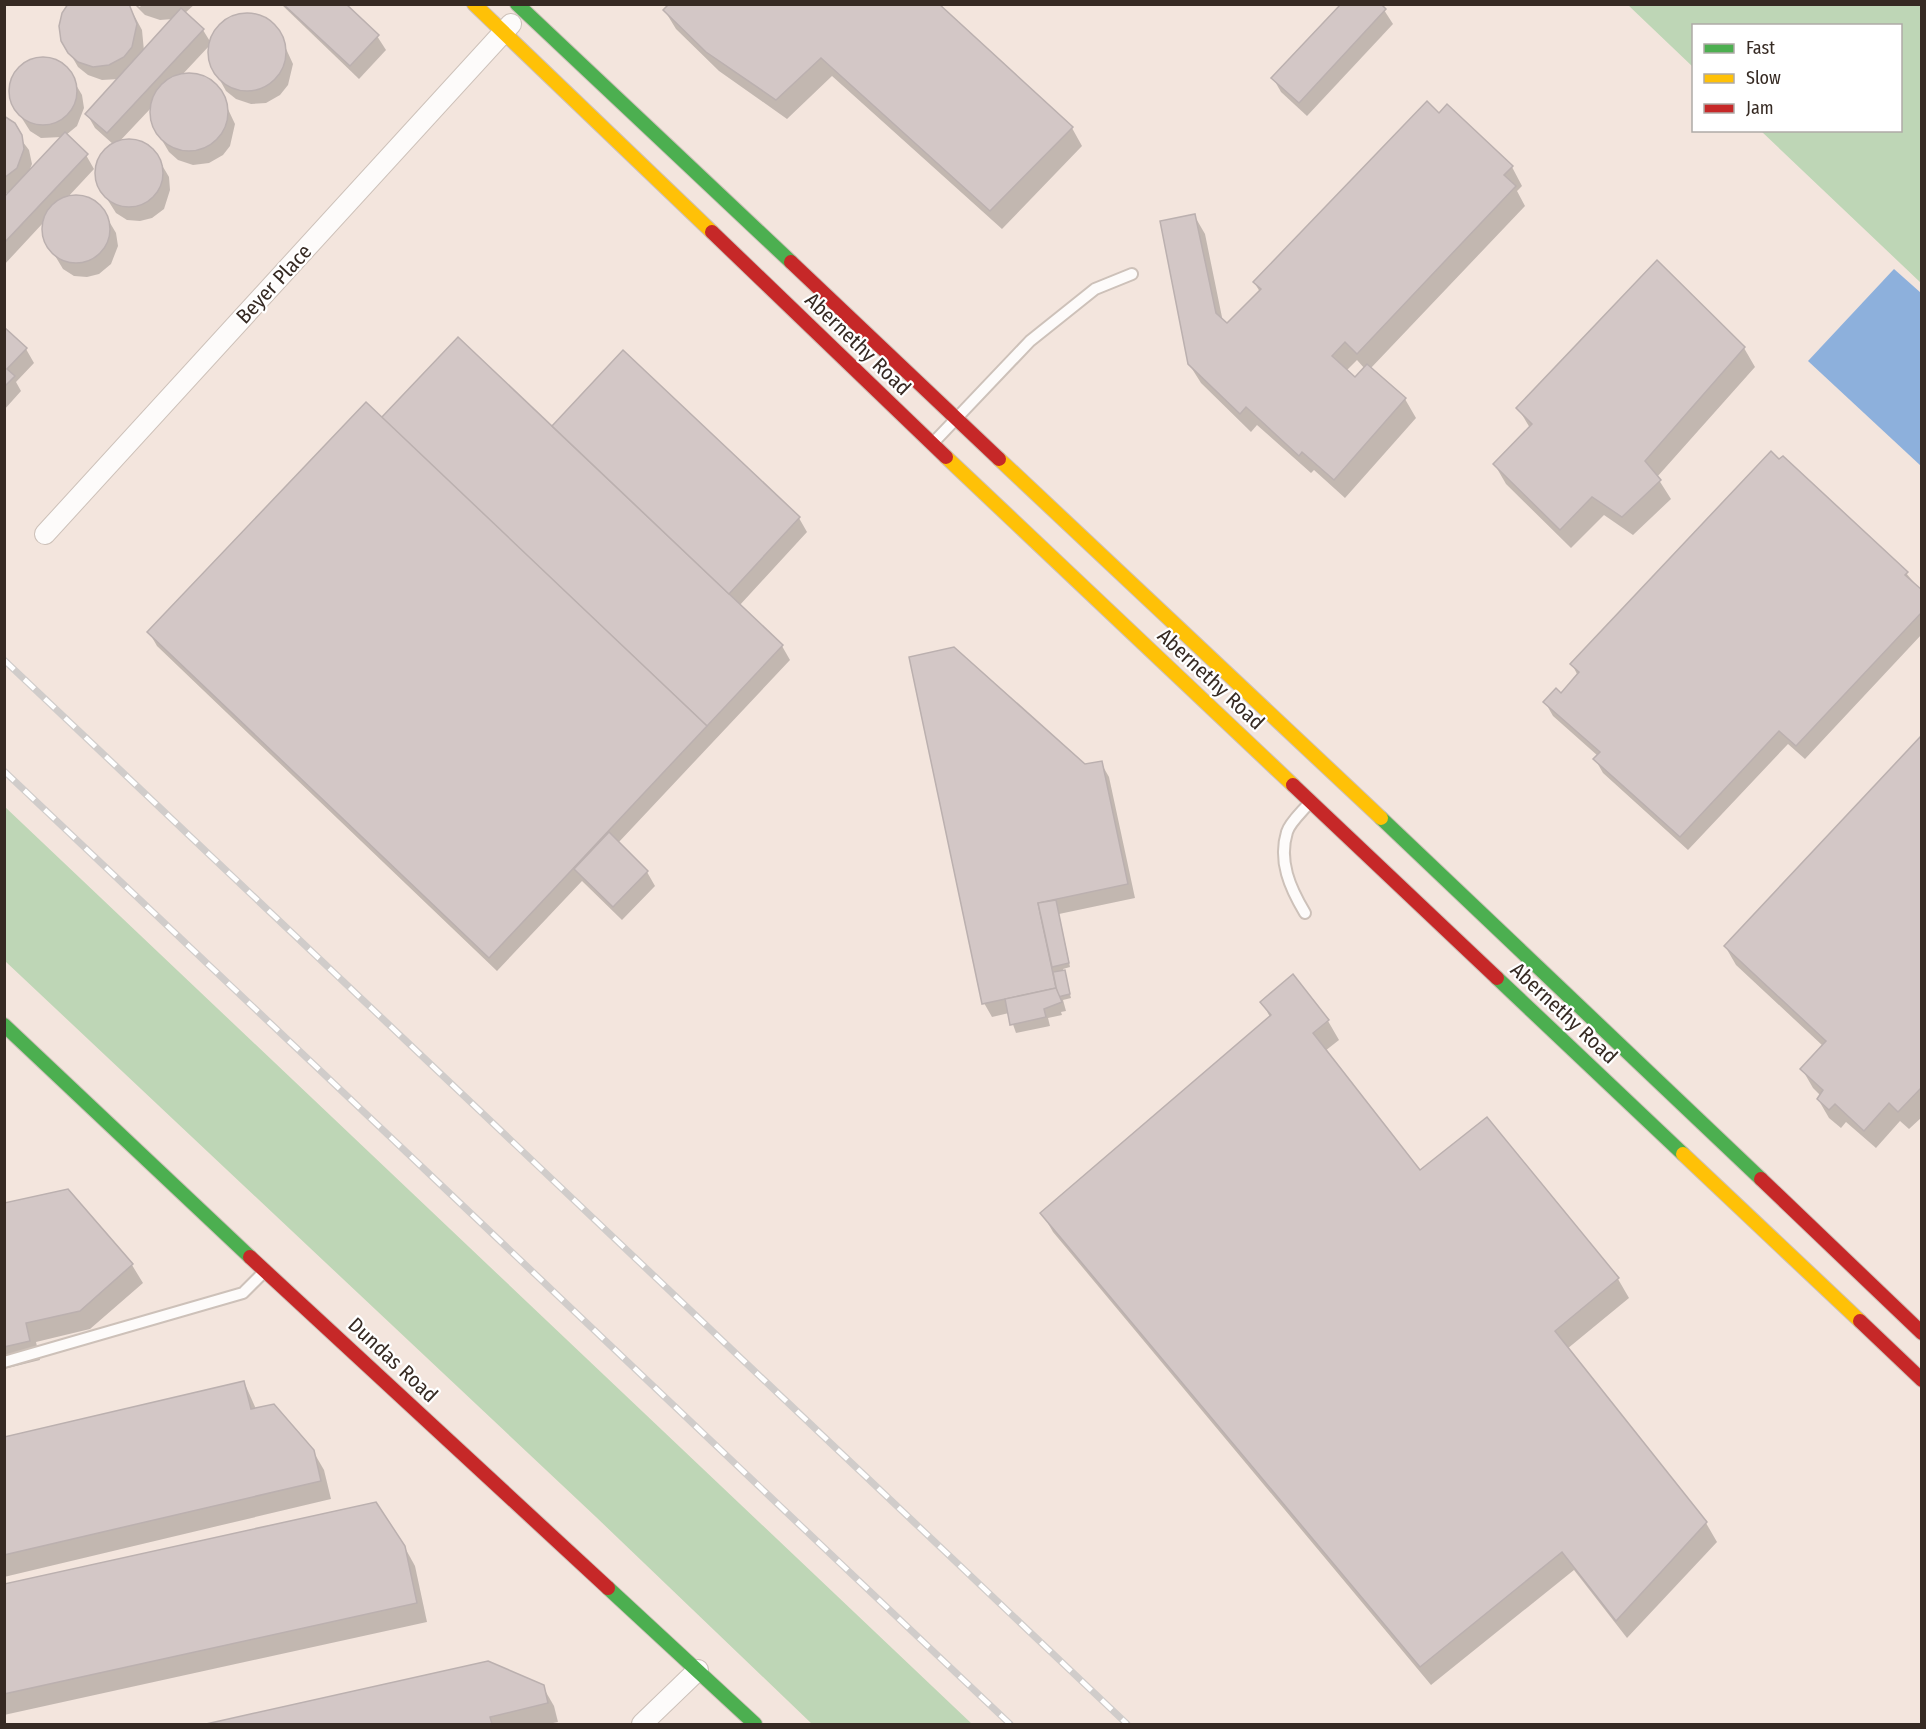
<svg xmlns="http://www.w3.org/2000/svg" width="1926" height="1729" font-family="'Fira Sans Condensed',sans-serif">
<style>
.green{fill:#bed6b6}
.water{fill:#8db0dc}
.shadow{fill:#0003;fill-rule:evenodd}
.building{fill:#d3c7c6;stroke:#bbb0af;stroke-width:1.5}
.lines{fill:none;stroke-linecap:round;stroke-linejoin:round}
.lane-casing{stroke:#cdc1b9;stroke-width:14}
.street-casing{stroke:#cdc1b9;stroke-width:22}
.fast-casing{stroke:#cdc1b9;stroke-width:16}
.slow-casing{stroke:#cdc1b9;stroke-width:16}
.jam-casing{stroke:#cdc1b9;stroke-width:16}
.lane{stroke:#fdfbfa;stroke-width:10}
.street{stroke:#fdfbfa;stroke-width:20}
.fast{stroke:#4caf50;stroke-width:14}
.slow{stroke:#ffc107;stroke-width:14}
.jam{stroke:#c62828;stroke-width:14}
.rail-casing{stroke:#d0ccca;stroke-width:7}
.rail{stroke:#fff;stroke-width:4.5;stroke-dasharray:14;stroke-linecap:butt}
.labels{text-anchor:middle;stroke-width:4.5;stroke-linejoin:round;paint-order:stroke}
.street-label{font-size:21px;fill:#362a23;stroke:#fff}
</style>
<rect width="100%" height="100%" fill="#f3e5dd"/>
<g class="green">
<path d="M1628,5H1921V283L1761,131L1900,130V26H1694L1693,67Z"/>
<path d="M4,806L972,1724H812L596,1517L5,961Z"/>
</g>
<path class="water" d="M1894,269L1921,293V466L1808,361Z"/>
<g class="shadow">
<path d="M128,4L142,30L144,51L173,19L160,20L145,15L134,4L140,7L142,4H195L185,13L203,30L211,43L221,24L232,17L244,14L266,19L276,27L293,64L288,85L280,95L266,103L251,104L236,99L226,91L211,64L210,45L181,76L209,80L218,88L235,124L230,146L223,155L209,163L193,165L178,160L169,152L153,125L151,108L118,143L130,140L144,144L153,150L169,177L170,190L164,209L152,218L140,221L127,220L116,213L97,183L96,169L103,153L114,145L95,128L87,114L119,79L102,80L88,75L78,67L63,41Z"/>
<path d="M281,4H344L377,36L386,50L359,79Z"/>
<path d="M1384,10L1393,24L1307,116L1281,92L1273,78Z"/>
<path d="M665,11L1072,128L1082,146L1002,229L832,76L787,119L719,71L676,29Z"/>
<path d="M44,58L58,62L66,68L82,95L84,108L77,126L66,135L86,155L94,169L67,198L77,196L91,200L100,206L116,233L118,246L111,264L99,274L87,277L74,276L63,269L45,239L43,223L4,265V199L11,192L4,194V117L29,150L32,164L28,174L62,137L41,138L30,131L11,101L10,87L17,70L30,61Z"/>
<path d="M1447,106L1512,167L1522,186L1517,191L1525,206L1370,369L1405,399L1416,418L1345,498L1314,470L1311,473L1257,425L1251,432L1201,383L1189,364L1194,215L1205,234L1223,322L1227,325L1260,292L1254,282ZM1357,360L1365,369L1355,379L1346,371Z"/>
<path d="M1657,263L1744,348L1755,367L1657,477L1671,499L1633,535L1604,515L1571,548L1506,484L1495,465L1530,428L1518,408Z"/>
<path d="M4,330L26,349L34,363L16,382L21,391L4,410Z"/>
<path d="M623,352L799,518L807,532L739,606L782,646L790,660L618,843L647,872L655,886L622,920L582,881L497,971L157,646L149,632L381,420L552,428Z"/>
<path d="M1906,573L1922,592V634L1805,759L1788,744L1688,850L1603,773L1595,759L1598,756L1553,716L1545,702L1561,695L1578,676L1572,664Z"/>
<path d="M1922,738V1117L1909,1129L1900,1121L1876,1148L1846,1122L1841,1128L1829,1118L1818,1099L1821,1096L1813,1088L1802,1069L1823,1046L1736,965L1725,946Z"/>
<path d="M1101,763L1109,777L1135,898L1059,914L1070,967L1063,969L1071,998L1063,1000L1066,1011L1061,1012L1062,1015L1048,1018L1050,1026L1016,1033L1009,1013L992,1017L984,1003L1085,766Z"/>
<path d="M1292,976L1328,1021L1339,1040L1325,1051L1420,1172L1487,1119L1618,1279L1629,1298L1567,1349L1706,1523L1717,1542L1627,1638L1574,1570L1431,1685L1053,1232L1042,1213L1270,1017L1262,1002Z"/>
<path d="M4,1205L132,1265L143,1283L90,1329L36,1342L40,1360L4,1369Z"/>
<path d="M244,1382L256,1409L313,1451L324,1470L331,1499L4,1577V1439Z"/>
<path d="M404,1546L415,1566L427,1622L4,1715V1586Z"/>
<path d="M488,1662L543,1687L554,1706L558,1722L548,1724H213Z"/>
</g>
<g class="building">
<path d="M68,4H129L137,24L132,47L124,57L109,65L93,67L78,62L68,53L61,41L59,26L62,13Z"/>
<path d="M283,4H346L379,35L350,66Z"/>
<path d="M669,4H939L1073,127L990,211L821,58L776,100L706,52L663,10Z"/>
<path d="M1341,4H1381L1386,9L1299,103L1271,78Z"/>
<path d="M181,8L204,29L107,133L85,114Z"/>
<circle cx="247" cy="52" r="39"/>
<circle cx="43" cy="91" r="34"/>
<circle cx="189" cy="112" r="39"/>
<path d="M1427,101L1439,113L1447,104L1513,166L1504,175L1516,186L1357,354L1345,342L1332,356L1355,377L1367,364L1406,398L1334,480L1302,452L1299,456L1246,407L1240,414L1188,364L1160,221L1195,214L1216,313L1227,323L1261,289L1253,282Z"/>
<path d="M4,116L15,123L22,135L24,149L17,168L4,178Z"/>
<path d="M65,132L88,154L4,243V197Z"/>
<circle cx="129" cy="173" r="34"/>
<circle cx="76" cy="229" r="34"/>
<path d="M1657,260L1745,347L1645,461L1661,480L1622,517L1592,497L1560,530L1493,464L1532,424L1516,408Z"/>
<path d="M4,327L27,348L7,369L15,376L4,387Z"/>
<path d="M458,337L783,645L707,726L381,418Z"/>
<path d="M623,350L800,517L729,594L552,426Z"/>
<path d="M366,402L707,726L489,958L147,632Z"/>
<path d="M1771,451L1779,459L1783,456L1908,572L1905,575L1922,590V612L1796,746L1779,731L1680,837L1593,759L1600,752L1543,702L1556,688L1561,693L1579,672L1570,664Z"/>
<path d="M954,647L1085,764L1102,761L1128,884L1038,903L1056,988L982,1004L909,657Z"/>
<path d="M1922,735V1087L1898,1112L1889,1103L1864,1131L1835,1104L1829,1110L1817,1099L1823,1090L1800,1069L1826,1041L1724,946Z"/>
<path d="M609,832L648,871L613,907L574,869Z"/>
<path d="M1056,900L1069,963L1052,967L1038,903Z"/>
<path d="M1065,970L1070,994L1058,997L1053,972Z"/>
<path d="M1293,974L1329,1020L1313,1033L1420,1170L1487,1117L1619,1278L1555,1331L1707,1522L1616,1621L1562,1552L1420,1667L1040,1213L1271,1015L1260,1002Z"/>
<path d="M1056,988L1062,1002L1044,1009L1046,1017L1010,1025L1005,999Z"/>
<path d="M68,1189L133,1264L80,1311L26,1323L30,1341L4,1347V1203Z"/>
<path d="M244,1381L251,1409L274,1404L314,1450L321,1481L4,1555V1437Z"/>
<path d="M376,1502L405,1546L417,1603L4,1694V1584Z"/>
<path d="M488,1661L544,1685L548,1703L490,1717L492,1724H206Z"/>
</g>
<g class="lines">
<defs>
<g id="lane">
<path d="M933,443L1030,341L1095,289L1132,274"/>
<path d="M1305,913C1290,888 1278,861 1287,832C1290,822 1303,811 1310,802"/>
<path d="M4,1362L243,1293L264,1272"/>
</g>
<g id="street">
<path d="M45,534L511,24"/>
<path d="M642,1724L698,1670"/>
</g>
<g id="fast">
<path d="M517,4L791,262"/>
<path d="M1381,818L1761,1179"/>
<path d="M1497,978L1683,1154"/>
<path d="M4,1025L250,1257"/>
<path d="M608,1588L755,1724"/>
</g>
<g id="slow">
<path d="M474,4L712,232"/>
<path d="M946,457L1293,785"/>
<path d="M999,459L1381,818"/>
<path d="M1683,1154L1860,1321"/>
</g>
<g id="jam">
<path d="M712,232L946,457"/>
<path d="M791,262L999,459"/>
<path d="M1293,785L1497,978"/>
<path d="M1761,1179L1922,1333"/>
<path d="M250,1257L608,1588"/>
<path d="M1860,1321L1922,1380"/>
</g>
</defs>
<use href="#lane" class="lane-casing"/>
<use href="#street" class="street-casing"/>
<use href="#fast" class="fast-casing"/>
<use href="#slow" class="slow-casing"/>
<use href="#jam" class="jam-casing"/>
<use href="#lane" class="lane"/>
<use href="#street" class="street"/>
<use href="#fast" class="fast"/>
<use href="#slow" class="slow"/>
<use href="#jam" class="jam"/>
<defs>
<g id="rail">
<path d="M4,660L1127,1724"/>
<path d="M4,771L1010,1724"/>
</g>
</defs>
<use href="#rail" class="rail-casing"/>
<use href="#rail" class="rail"/>
</g>
<g class="labels">
<g class="street-label">
<text transform="translate(274 284) rotate(-47)" y="7">Beyer Place</text>
<text transform="translate(858 344) rotate(44)" y="7">Abernethy Road</text>
<text transform="translate(1211 679) rotate(43)" y="7">Abernethy Road</text>
<text transform="translate(1564 1013) rotate(43)" y="7">Abernethy Road</text>
<text transform="translate(393 1360) rotate(43)" y="7">Dundas Road</text>
</g>
</g>
<rect width="1926" height="1729" fill="none" stroke="#362a23" stroke-width="12"/>
<rect x="1692" y="24" width="210" height="108" fill="#ffffff" stroke="#afaaa7" stroke-width="1.5"/>
<rect x="1704" y="44" width="30" height="9" fill="#4caf50" stroke="#afaaa7" stroke-width="1.5"/>
<text x="1746" y="54" font-size="18" fill="#362a23">Fast</text>
<rect x="1704" y="74" width="30" height="9" fill="#ffc107" stroke="#afaaa7" stroke-width="1.5"/>
<text x="1746" y="84" font-size="18" fill="#362a23">Slow</text>
<rect x="1704" y="104" width="30" height="9" fill="#c62828" stroke="#afaaa7" stroke-width="1.5"/>
<text x="1746" y="114" font-size="18" fill="#362a23">Jam</text>
</svg>
